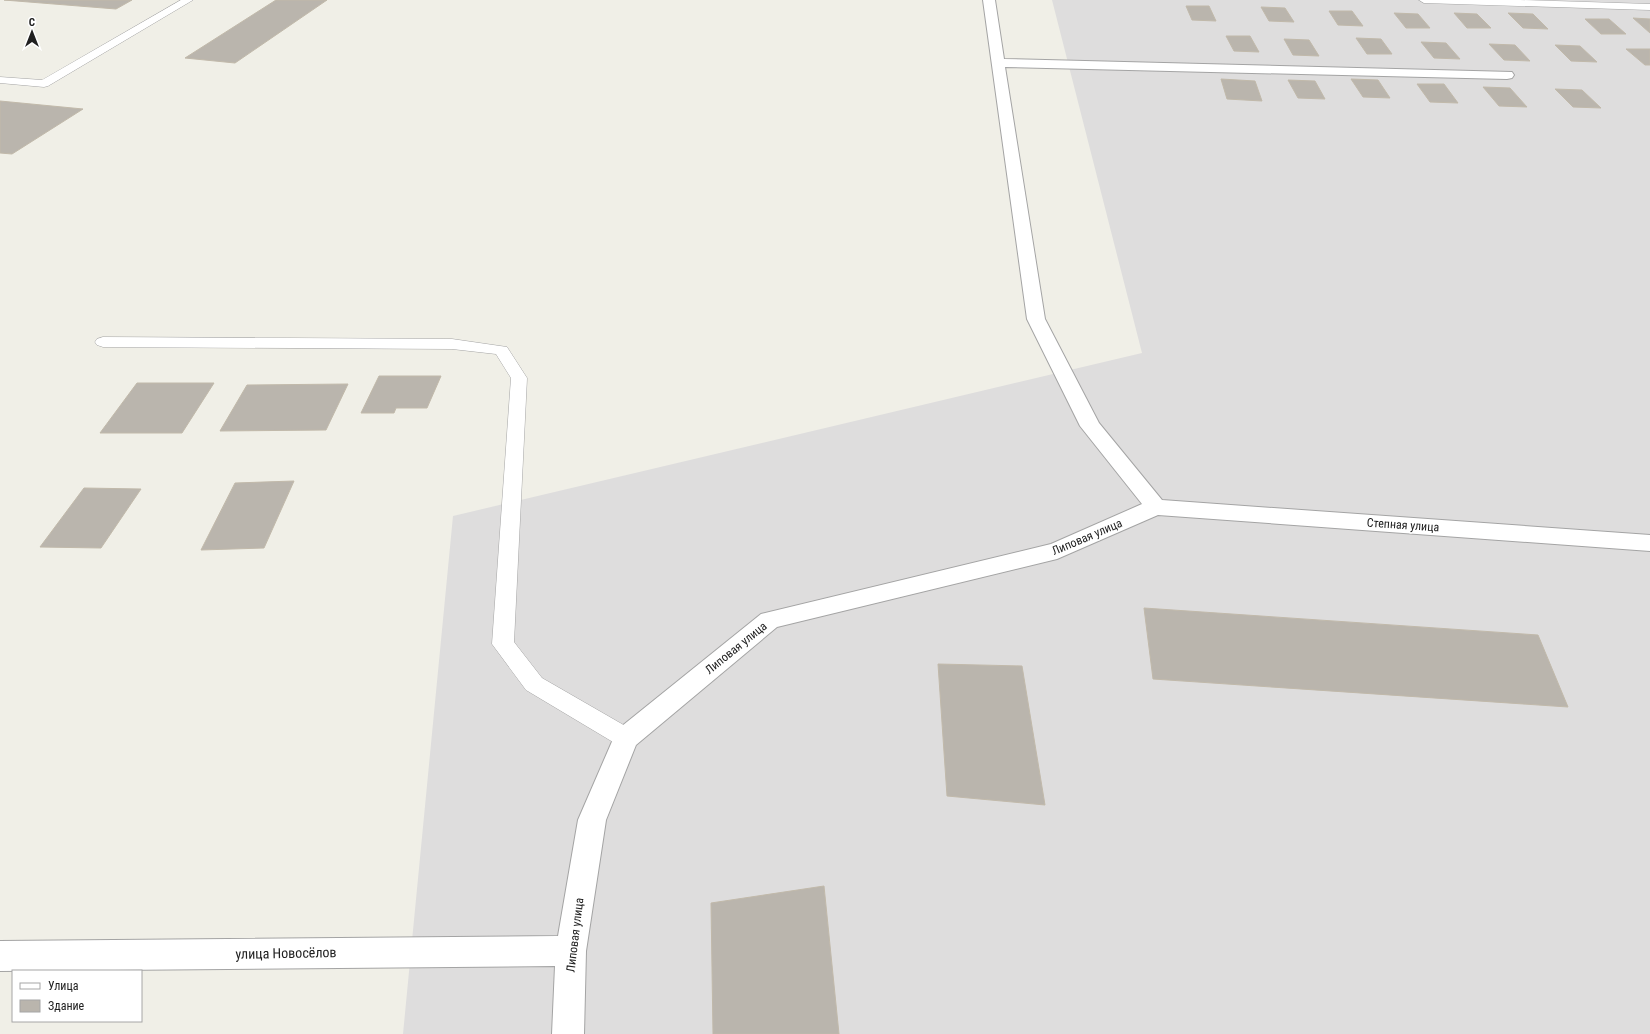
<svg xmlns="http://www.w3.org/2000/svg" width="1650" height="1034" font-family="'Roboto Condensed',sans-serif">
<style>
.residential{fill:#dedddd}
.building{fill:#bab5ad;stroke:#c1b9aa}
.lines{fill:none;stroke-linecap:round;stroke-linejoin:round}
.lane-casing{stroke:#a4a4a4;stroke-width:1}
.street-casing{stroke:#a4a4a4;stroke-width:2}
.lane{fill:#fff;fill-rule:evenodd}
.street{fill:#fff;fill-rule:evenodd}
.labels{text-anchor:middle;stroke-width:3;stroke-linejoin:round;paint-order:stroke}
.street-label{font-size:12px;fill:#202020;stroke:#fff}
.near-street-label{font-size:14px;fill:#202020;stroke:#fff}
</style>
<rect width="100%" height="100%" fill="#f0efe7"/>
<path class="residential" d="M1052,0H1650V1034H403L453,516L1142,353Z"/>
<g class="building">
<path d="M4,0H132L116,9Z"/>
<path d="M276,0H327L235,63L185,58Z"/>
<path d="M1186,6H1209L1216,21L1192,20Z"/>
<path d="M1261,7L1285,8L1294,22L1269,21Z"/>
<path d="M1329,11H1352L1363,26L1338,25Z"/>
<path d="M1394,13L1418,14L1430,28H1406Z"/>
<path d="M1454,13L1477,14L1491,28H1467Z"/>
<path d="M1508,13L1533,14L1548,29L1523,28Z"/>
<path d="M1633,18L1650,19V33Z"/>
<path d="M1585,19H1609L1626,34H1601Z"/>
<path d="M1226,36H1250L1259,52L1234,51Z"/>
<path d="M1356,38L1381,39L1392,54H1367Z"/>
<path d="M1284,39L1309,40L1319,56L1293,55Z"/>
<path d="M1421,42L1446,43L1460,59L1434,58Z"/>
<path d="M1489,44L1515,45L1530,61L1504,60Z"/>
<path d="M1555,45L1580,46L1597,62L1571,61Z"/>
<path d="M1626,49H1650V65H1645Z"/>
<path d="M1221,79L1255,81L1262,101L1227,99Z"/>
<path d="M1351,79L1378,80L1390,98L1363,97Z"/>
<path d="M1288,80L1315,81L1325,99L1298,98Z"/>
<path d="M1417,84H1444L1458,103L1430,102Z"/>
<path d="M1483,87L1510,88L1527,107L1499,106Z"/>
<path d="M1555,89L1582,90L1601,108L1573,107Z"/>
<path d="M0,101L83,109L12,154L0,153Z"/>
<path d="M379,376H441L427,408H396L394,413H361Z"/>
<path d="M137,383H214L182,433H100Z"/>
<path d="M348,384L326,430L220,431L247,385Z"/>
<path d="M294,481L264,548L201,550L235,483Z"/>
<path d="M84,488L141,489L101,548L40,547Z"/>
<path d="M1144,608L1538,635L1568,707L1153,679Z"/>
<path d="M938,664L1022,666L1045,805L947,796Z"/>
<path d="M824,886L839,1034H713L711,903Z"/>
</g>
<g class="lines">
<defs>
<g id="lane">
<path d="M181,0H193L48,86L44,87L0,83V77L42,80Z"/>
<path d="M1419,0H1520L1650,4V10L1424,3Z"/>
<path d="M103,337L452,339L507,347L527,378L514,642L542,678L634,731L637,738L634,745L626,748L618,745L526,690L492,644L511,378L496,354L452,349L103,347L97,345L95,342L97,339Z"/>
</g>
<path id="street" d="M983,0H995L1004,59L1512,72L1514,75L1512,78L1507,79L1005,67L1045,319L1099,423L1162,500L1650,535V551L1158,515L1057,559L777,627L636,745L606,820L586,951L584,1034H552L555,966L0,971V941L558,936L578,820L617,730L761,614L1051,544L1142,504L1080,426L1027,319Z"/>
</defs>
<use href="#lane" class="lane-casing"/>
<use href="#street" class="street-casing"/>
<use href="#lane" class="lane"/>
<use href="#street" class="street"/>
</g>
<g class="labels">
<g class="street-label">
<text transform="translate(1403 525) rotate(4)" y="4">Степная улица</text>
<text transform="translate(1087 537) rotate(-23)" y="4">Липовая улица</text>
<text transform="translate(736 648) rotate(-39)" y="4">Липовая улица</text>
<text transform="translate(575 935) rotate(-83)" y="4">Липовая улица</text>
</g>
<g class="near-street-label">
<text transform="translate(286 953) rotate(-1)" y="5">улица Новосёлов</text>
</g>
</g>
<rect x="12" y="970" width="130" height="52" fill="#ffffff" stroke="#a6a6a6"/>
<rect x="20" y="983" width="20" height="6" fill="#ffffff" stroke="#a6a6a6"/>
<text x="48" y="990" font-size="12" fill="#202020">Улица</text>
<rect x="20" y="1000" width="20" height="12" fill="#bab5ad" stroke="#a6a6a6"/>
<text x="48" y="1010" font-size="12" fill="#202020">Здание</text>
<g transform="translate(32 32)" stroke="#ffffff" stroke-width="3" paint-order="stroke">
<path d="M0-3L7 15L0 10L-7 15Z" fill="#202020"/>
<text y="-6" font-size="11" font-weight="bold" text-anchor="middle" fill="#202020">С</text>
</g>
</svg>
